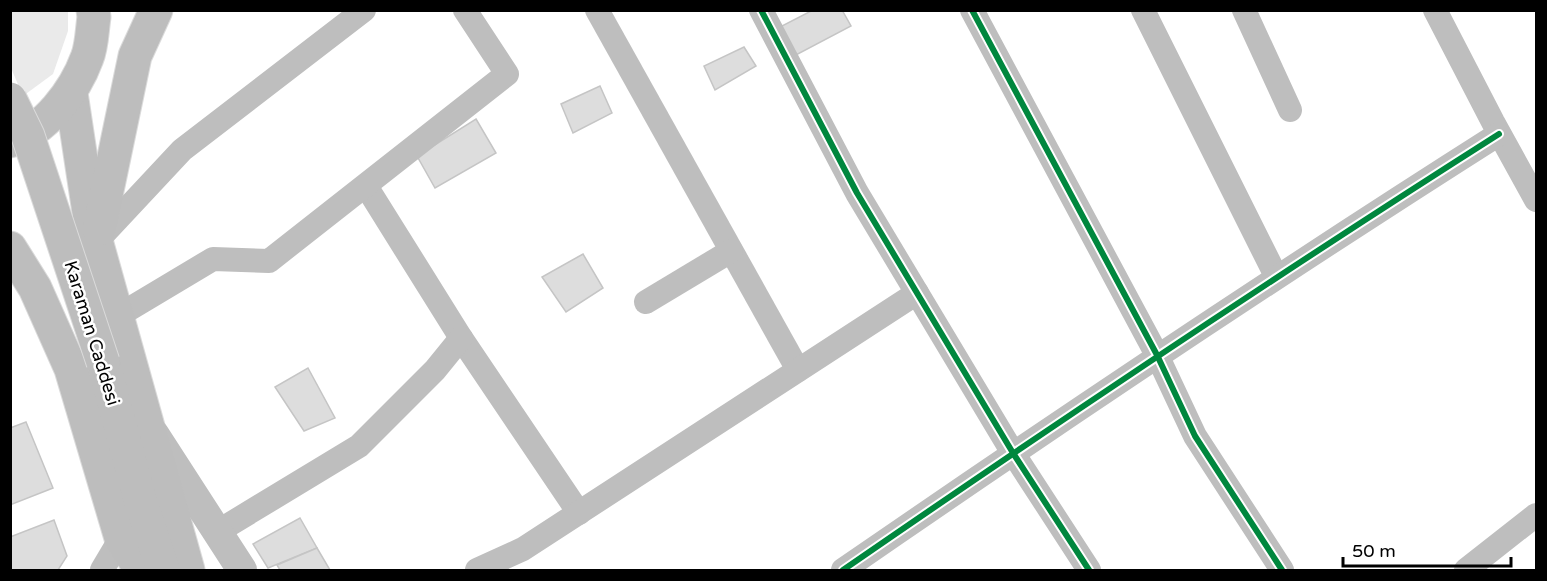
<svg xmlns="http://www.w3.org/2000/svg" width="1547" height="581" font-family="'Varela Round',sans-serif">
<style>
.green{fill:#eaeaea}
.building{fill:#ddd;stroke:#c5c5c5;stroke-width:1.5}
.lines{fill:none;stroke-linecap:round;stroke-linejoin:round}
.primary-casing{stroke:#dbdbdb;stroke-width:35}
.minor{stroke:#bebebe;stroke-width:24}
.tertiary{stroke:#bebebe;stroke-width:30}
.primary{stroke:#bdbdbd;stroke-width:33}
.primary-bridge-casing{stroke:#dbdbdb;stroke-width:35;stroke-linecap:butt}
.primary-bridge{stroke:#bdbdbd;stroke-width:33}
.cycleway-casing{stroke:#fff;stroke-width:10}
.cycleway{stroke:#00873e;stroke-width:6}
.labels{text-anchor:middle;stroke-width:5;stroke-linejoin:round;paint-order:stroke}
.street-label{font-size:18px;fill:#000;stroke:#fff}
</style>
<rect width="100%" height="100%" fill="#fff"/>
<path class="green" d="M10,11H68V31L53,74L23,96L11,68Z"/>
<g class="building">
<path d="M813,10H842L851,26L794,56L778,28Z"/>
<path d="M744,47L756,66L715,90L704,66Z"/>
<path d="M600,86L612,113L573,133L561,104Z"/>
<path d="M476,119L496,153L435,188L417,156Z"/>
<path d="M583,254L603,288L566,312L542,277Z"/>
<path d="M308,368L335,418L304,431L275,387Z"/>
<path d="M26,422L53,488L10,505V428Z"/>
<path d="M300,518L317,548L268,568L253,544Z"/>
<path d="M54,520L67,556L58,570H10V537Z"/>
<path d="M317,548L330,570H280L277,565Z"/>
</g>
<g class="lines">
<defs>
<g id="primary">
<path d="M71,93L90,219L188,570"/>
<path d="M10,141C45,131 75,91 87,58C92,46 92,30 94,17L93,10"/>
<path d="M99,229L135,56L156,10"/>
<path d="M10,248L35,288L71,369L121,538L141,570"/>
<path d="M103,362L140,499L163,570"/>
</g>
</defs>
<use href="#primary" class="primary-casing"/>
<g class="minor">
<path d="M597,10L798,370"/>
<path d="M761,10L857,193L1013,453L1089,570"/>
<path d="M972,10L1157,355L1195,436L1282,570"/>
<path d="M1143,10L1276,276"/>
<path d="M1244,10L1290,110"/>
<path d="M1435,10L1493,122L1536,200"/>
<path d="M366,186L461,338L579,513"/>
<path d="M96,242L182,150L364,10"/>
<path d="M646,302L731,251"/>
<path d="M116,317L213,259L269,261L507,74L465,10"/>
<path d="M217,532L359,446L435,370L461,338"/>
<path d="M102,570L121,538"/>
<path d="M477,570L523,549L917,293"/>
<path d="M843,570C1059,421 1277,275 1499,134"/>
<path d="M1466,570L1536,515"/>
</g>
<path class="tertiary" d="M154,434L242,570"/>
<use href="#primary" class="primary"/>
<defs>
<path id="primary-bridge" d="M10,99L28,136L103,362"/>
</defs>
<use href="#primary-bridge" class="primary-bridge-casing"/>
<use href="#primary-bridge" class="primary-bridge"/>
<defs>
<g id="cycleway">
<path d="M761,10L857,193L1013,453L1089,570"/>
<path d="M972,10L1157,355L1195,436L1282,570"/>
<path d="M843,570C1059,421 1277,275 1499,134"/>
</g>
</defs>
<use href="#cycleway" class="cycleway-casing"/>
<use href="#cycleway" class="cycleway"/>
</g>
<g class="labels">
<g class="street-label">
<text transform="translate(92 333) rotate(73)" y="6">Karaman Caddesi</text>
</g>
</g>
<rect width="1547" height="581" fill="none" stroke="#000000" stroke-width="24"/>
<path d="M1343 557v9h168v-9" fill="none" stroke="#000000" stroke-width="3"/>
<text x="1352" y="557" font-size="18" fill="#000000" stroke="#ffffff" stroke-width="4.5" paint-order="stroke">50 m</text>
</svg>
